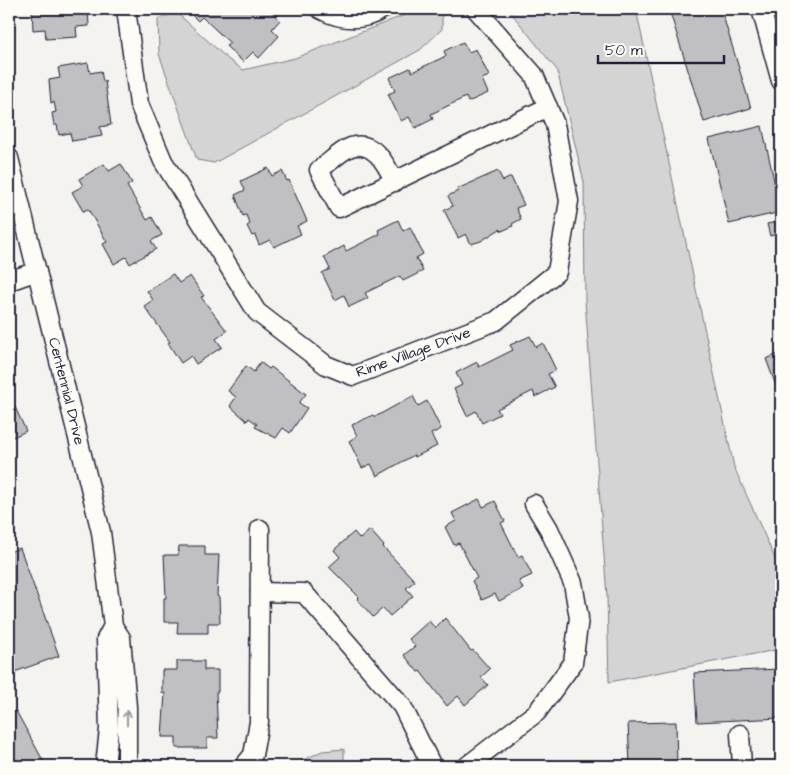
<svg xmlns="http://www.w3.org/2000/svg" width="790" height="775" font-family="'Architects Daughter',sans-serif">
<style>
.green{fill:#d5d4d5;stroke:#7c7b88}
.building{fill:#c0bfc2;stroke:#22223b}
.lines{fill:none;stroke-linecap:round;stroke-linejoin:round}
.minor-casing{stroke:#22223b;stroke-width:21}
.minor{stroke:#fdfcf7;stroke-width:18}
.oneway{stroke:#9a9aa2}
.labels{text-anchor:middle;stroke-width:4;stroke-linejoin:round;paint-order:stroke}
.street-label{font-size:15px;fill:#22223b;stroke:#fdfcf7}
</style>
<rect width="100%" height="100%" fill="#f4f3ef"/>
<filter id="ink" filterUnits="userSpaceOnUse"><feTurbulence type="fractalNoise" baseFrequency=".02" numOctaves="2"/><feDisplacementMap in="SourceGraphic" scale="10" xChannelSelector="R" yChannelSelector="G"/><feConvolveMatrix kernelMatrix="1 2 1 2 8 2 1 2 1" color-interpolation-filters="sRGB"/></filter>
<g filter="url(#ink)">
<g class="green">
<path d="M420,9H442V29L420,50L214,163L197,160L159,54L158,19L176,12L229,60L243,70L295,58Z"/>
<path d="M508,9H636L734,467L781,572V649L609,682L607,596L585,300L584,182L557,70Z"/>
<path d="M344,749V766H291L322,751Z"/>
</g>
<g class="building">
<path d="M32,9H88L89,26L76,27L77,37L46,39L45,29L33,30Z"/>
<path d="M186,9H268L280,20L272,29L279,36L259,58L253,52L243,62L226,46L230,43L202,17L198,21Z"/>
<path d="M669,9H721L751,108L704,122Z"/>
<path d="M769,9H781V47Z"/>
<path d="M463,42L469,52L476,49L489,76L482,79L488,93L468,102L466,97L431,114L433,119L415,128L409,117L401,121L388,94L395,91L389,78L410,68L412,72L446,56L444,51Z"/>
<path d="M88,63L90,73L101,71L103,82L105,81L111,125L100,127L102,136L72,141L70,133L59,135L57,125H54L52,113L56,112L54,102L51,103L49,80L60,78L58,68Z"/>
<path d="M762,126L781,212L729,224L709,139Z"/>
<path d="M104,164L109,171L121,164L132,183L127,186L147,220L152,217L162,235L151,241L156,249L130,264L126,257L114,264L103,244L107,242L88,209L83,211L72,192L83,186L79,179Z"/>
<path d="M268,168L272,176L282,171L287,181L289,180L307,221L297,226L301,234L274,247L270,240L259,245L255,235L252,236L247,226L250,224L246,215L243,216L235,195L245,190L241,181Z"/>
<path d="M498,171L503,181L511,177L524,205L516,208L521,219L512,224L513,226L502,231L500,229L481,241L471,244L466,234L458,238L444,210L453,206L448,196L458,191L457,189Z"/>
<path d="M398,220L403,231L410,227L423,254L416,258L423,271L403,281L400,276L365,293L368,298L349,307L344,295L335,300L322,273L330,269L324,257L344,246L346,251L380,234L378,230Z"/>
<path d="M781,221V233L770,236L767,224Z"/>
<path d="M173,274L179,283L190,276L204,296L201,297L227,331L216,339L222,347L196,364L191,356L181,363L168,343L170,342L144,306L153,300L147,291Z"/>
<path d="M530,336L536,347L543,343L556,370L548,374L555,387L535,397L533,391L497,409L500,414L482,423L476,411L467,416L454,389L462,385L456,373L477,362L479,367L513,350L510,345Z"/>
<path d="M781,353V399L766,359Z"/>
<path d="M260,362L269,369L271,367L306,394L299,403L307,408L290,433L283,428L276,438L255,427L257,424L249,418L247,421L230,406L236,397L228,391L246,366L254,372Z"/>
<path d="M9,394L26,431L9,439Z"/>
<path d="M413,396L418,406L427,401L441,429L431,434L437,446L415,457L414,455L377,476L371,464L362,468L349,441L357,436L352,425L373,415L375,417Z"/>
<path d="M479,499L483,507L495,501L505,521L501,523L518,557L522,555L532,575L519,581L523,589L499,601L495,594L482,600L472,581L477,578L459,543L454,545L445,527L456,521L452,513Z"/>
<path d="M370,530L384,546L383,547L415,581L406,588L413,596L390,616L383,608L373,617L357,599L359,597L329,567L340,557L334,550L354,532L360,539Z"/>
<path d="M179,546H205V555H219L217,596L219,597L220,623H208V633H177L178,622H164V598H166L164,555H178Z"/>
<path d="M20,548L59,656L9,674V552Z"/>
<path d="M445,618L471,651L473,650L490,669L481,677L488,685L465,705L458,696L447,706L420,671L418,672L404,655L415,646L409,639L429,621L435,628Z"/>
<path d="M177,661H204V670H218V692H216L218,738H207V748H176V737H162L165,693H162V670H177Z"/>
<path d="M779,669L781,718L697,722L694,673Z"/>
<path d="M16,711L46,766H9V715Z"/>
<path d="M676,722L677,766H630L628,723Z"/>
</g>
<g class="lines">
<defs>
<g id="minor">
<path d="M126,9L139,104L163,161L257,312L326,365L353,376L496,321L557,272L569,201L555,124L534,75L476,9"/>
<path d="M320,9C342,21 362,22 383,9"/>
<path d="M761,9L781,81"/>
<path d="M9,158L101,532L113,626"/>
<path d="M395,182C387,166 374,139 351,147C340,151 328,164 319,170L339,208L548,107"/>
<path d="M9,281L37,271"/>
<path d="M260,592L304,593L402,706L432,766"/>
<path d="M740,734L742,766"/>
<path d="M105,766L109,729L106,639L113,626L121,638L127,707V766"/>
<path d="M244,766L253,755L259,722L260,529"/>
<path d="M467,766L537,712L573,663L579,618L573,583L549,529L534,504"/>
</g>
</defs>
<use href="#minor" class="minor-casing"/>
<use href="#minor" class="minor"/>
</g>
<defs><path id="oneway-shaft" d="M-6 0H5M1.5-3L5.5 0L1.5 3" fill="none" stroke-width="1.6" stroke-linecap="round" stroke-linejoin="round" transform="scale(1.25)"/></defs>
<use class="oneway" href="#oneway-shaft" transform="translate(127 718) rotate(-90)"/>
</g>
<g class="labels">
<g class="street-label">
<text transform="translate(413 352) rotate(-20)" y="5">Rime Village Drive</text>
<text transform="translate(67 391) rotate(76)" y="5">Centennial Drive</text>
</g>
</g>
<rect width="790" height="775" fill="none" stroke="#fdfcf7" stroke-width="30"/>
<rect x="15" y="15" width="760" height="745" fill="none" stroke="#22223b" stroke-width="2" filter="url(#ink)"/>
<path d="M598 55v8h126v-8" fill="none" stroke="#22223b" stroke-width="2.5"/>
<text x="605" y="55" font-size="15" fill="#22223b" stroke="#fdfcf7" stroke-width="4" paint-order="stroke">50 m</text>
</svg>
